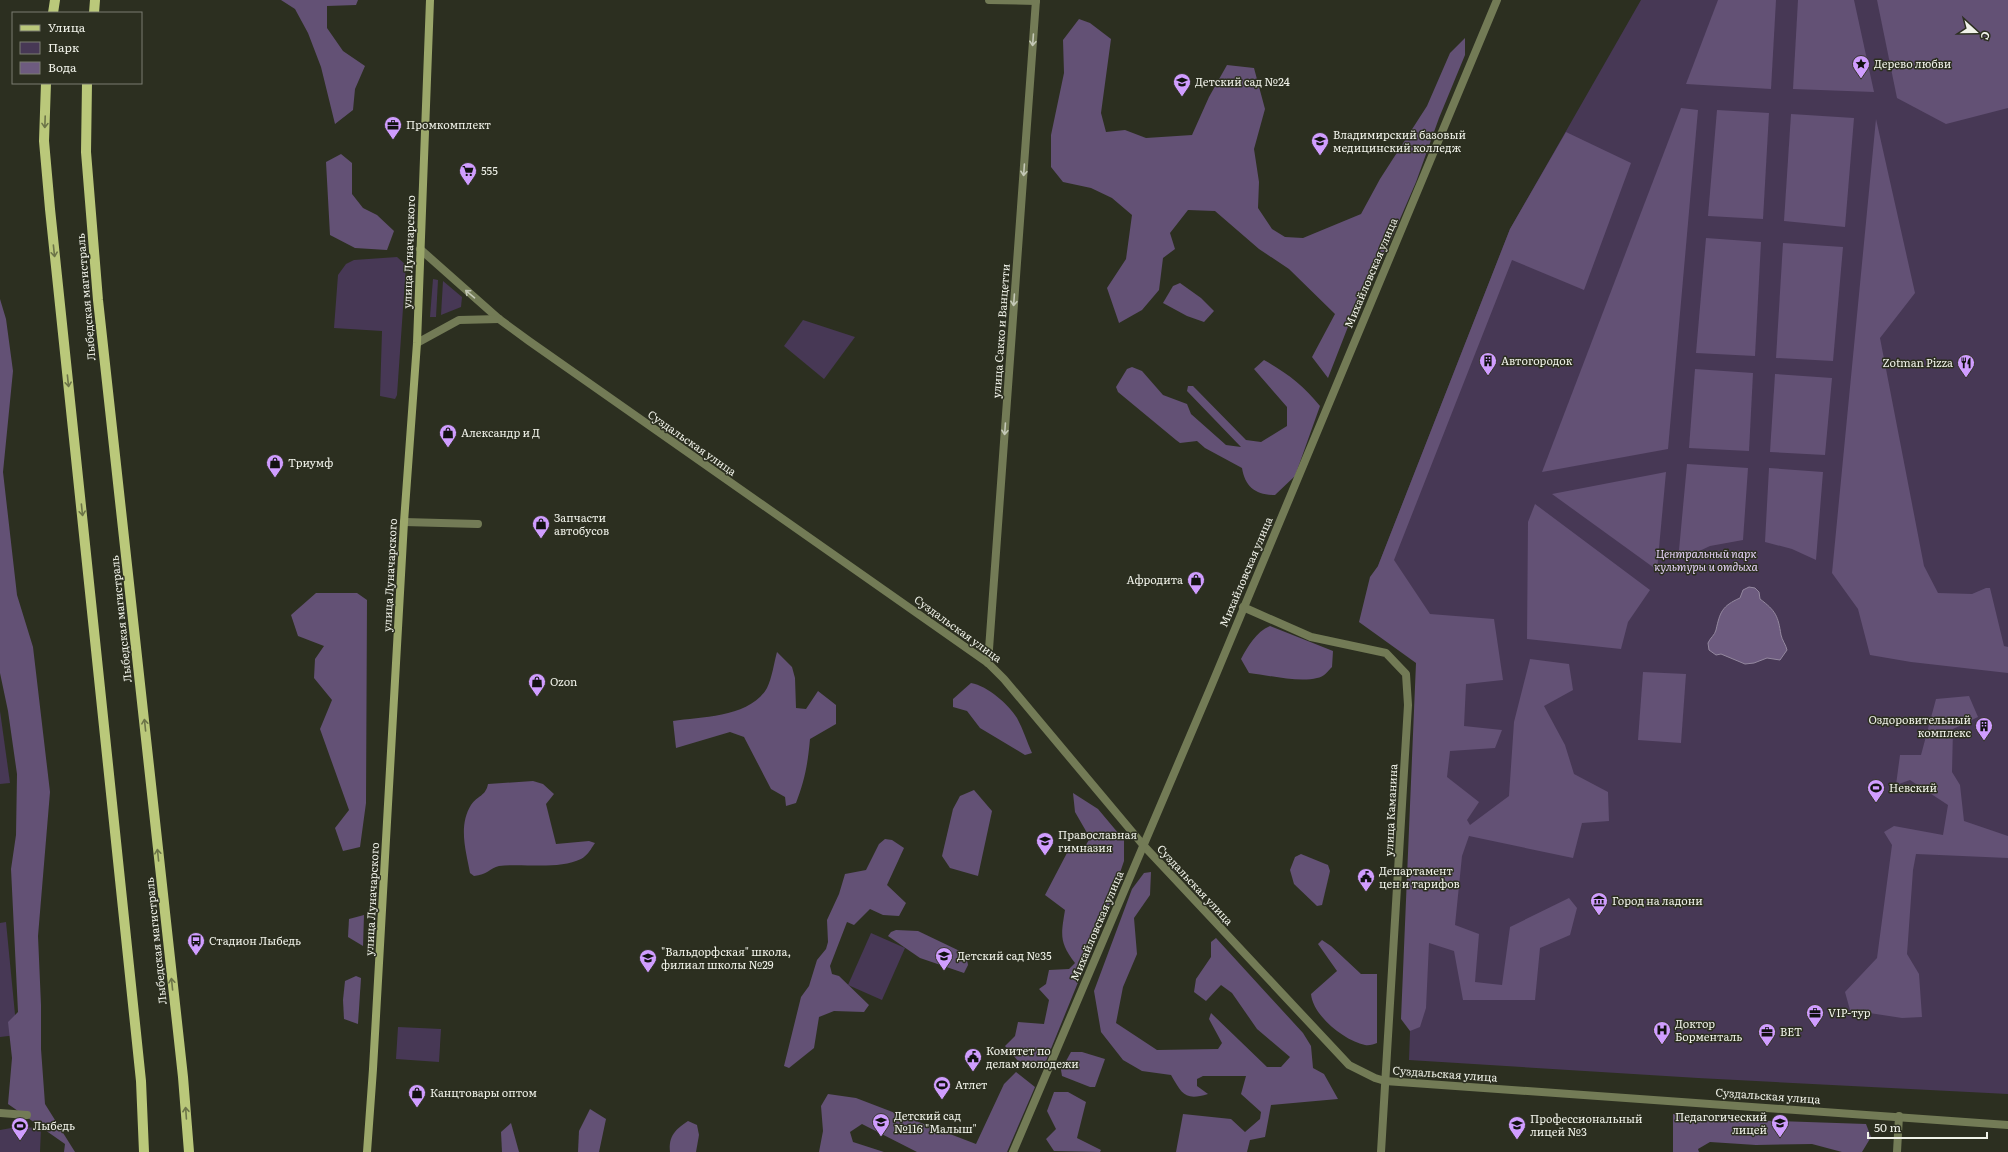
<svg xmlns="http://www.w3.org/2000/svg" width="2008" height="1152" font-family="Literata,serif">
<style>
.green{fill:#473855}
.forest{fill:#635175}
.water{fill:#6d5b7f;stroke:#94889f}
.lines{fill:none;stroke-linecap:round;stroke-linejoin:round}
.street{stroke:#737b56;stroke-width:8}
.secondary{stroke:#9ba76a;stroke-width:8}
.primary{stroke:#bac87a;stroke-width:10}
.oneway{stroke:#c4c8b6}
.oneway2{stroke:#6c7448}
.labels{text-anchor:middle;stroke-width:3;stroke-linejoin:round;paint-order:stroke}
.poi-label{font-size:11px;fill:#f0f2e9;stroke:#2c2f20;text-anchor:start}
.street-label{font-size:11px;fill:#f0f2e9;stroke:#2c2f20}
.park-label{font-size:11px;font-style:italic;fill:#e4d1f7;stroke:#2c2f20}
</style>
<rect width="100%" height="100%" fill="#2c2f20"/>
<g class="green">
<path d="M1641,0H2008V1094L1698,1078L1409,1060L1423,671L1378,566L1510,229Z"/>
<path d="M397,257L406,265L397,395L395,399L380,396L382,331L334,328L338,275L346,264L354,260Z"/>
<path d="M433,279L438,280L436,317H430Z"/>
<path d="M443,281L462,297L461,307L441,315Z"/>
<path d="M803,320L855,337L824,379L784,346Z"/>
<path d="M0,711L10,783L0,784Z"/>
<path d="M6,922L17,1035L0,1037V923Z"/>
<path d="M871,933L905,948L882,1000L848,985Z"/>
<path d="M398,1027L441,1029L439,1062L396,1059Z"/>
<path d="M17,1127L41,1128L40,1152H0V1130Z"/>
</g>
<g class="forest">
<path d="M281,0H358L356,5L327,6V28L343,51L365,66L355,89L353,110L335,124L321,67L308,33L295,9Z"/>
<path d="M1718,0H1776L1771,89L1686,84Z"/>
<path d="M1798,0H1854L1874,92L1793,89Z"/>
<path d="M1877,0H2008V108L1946,124L1897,98Z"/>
<path d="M1079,19L1090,23L1111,39L1101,113L1106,132L1125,130L1146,138L1192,135L1209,97L1227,65L1254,68L1265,109L1254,149L1259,182L1258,208L1272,229L1285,237L1303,238L1361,214L1380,179L1427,106L1450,53L1465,38V55L1439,118L1416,182L1384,256L1351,319L1328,378L1312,357L1335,314L1289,269L1259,249L1215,211L1188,210L1170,233L1175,249L1163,258L1159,290L1142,310L1119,323L1107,288L1126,259L1132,215L1112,198L1091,188L1063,182L1051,167V135L1064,73L1063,40Z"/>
<path d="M1681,108L1698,110L1668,449L1542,472Z"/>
<path d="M1717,110L1769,113L1763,219L1708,216Z"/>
<path d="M1791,114L1854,118L1845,227L1784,221Z"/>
<path d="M1876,119L1915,293L1880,338L1924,566L1938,593L1972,594L1986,588H1990L2004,646L2008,647V673L1911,662L1870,655L1858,609L1832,573Z"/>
<path d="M1566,132L1631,163L1584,290L1512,260L1394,560L1430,614L1494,619L1503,680L1466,684L1464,726L1502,730L1495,748L1450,751L1447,777L1479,802L1467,820L1470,825L1509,796L1514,722L1530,659L1569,664L1573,690L1544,706L1565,745L1574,774L1608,792L1609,821L1582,823L1573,858L1469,836L1462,856L1455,925L1479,934L1475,982L1502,985L1510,927L1569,898L1577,908L1570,935L1540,948L1535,1000H1463L1454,951L1429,943L1426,1008L1420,1027L1410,1031L1401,1019L1416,663L1359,622L1370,577L1378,566L1510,229Z"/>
<path d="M341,154L352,163V194L363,208L377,215L394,231L387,250L355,248L330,235L326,162Z"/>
<path d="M1706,238L1761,242L1755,356L1696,353Z"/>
<path d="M1783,243L1843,247L1833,361L1776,358Z"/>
<path d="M1180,283L1201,298L1214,311L1204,322L1187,316L1163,303L1173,286Z"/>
<path d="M0,299L6,319L13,371L3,472L17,595L33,647L50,792L38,936L41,1005V1049L45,1104L75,1152H64L65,1144L8,1104L12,1058L8,1022L18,1012L11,869L16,835L17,774L8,711L0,673Z"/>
<path d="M1264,360C1287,373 1303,385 1320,406L1295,476L1275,495C1256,495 1245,487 1242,468L1205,448L1197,441L1180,443L1176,440L1118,392L1116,387L1127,369L1132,367L1142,371L1163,395L1187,404L1191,414L1226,445L1241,447L1187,391L1188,386H1193L1246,440L1261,442L1287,426V407L1254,369Z"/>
<path d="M1695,369L1753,373L1749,451L1689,448Z"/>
<path d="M1775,374L1832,378L1825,455L1770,452Z"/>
<path d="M1687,464L1748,468L1743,540L1710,546L1678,561Z"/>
<path d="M1769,468L1823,472L1816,560L1792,549L1765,542Z"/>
<path d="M1666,472L1657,570L1552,494Z"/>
<path d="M1535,504L1650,590L1628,622L1621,649L1527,639L1528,522Z"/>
<path d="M316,593H357L367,600L366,803L360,847L343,851L335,828L349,810L320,729L332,700L314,678L315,659L324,646L298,636L291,615Z"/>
<path d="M1270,626L1333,651L1332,667C1328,671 1324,677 1317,678C1299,683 1268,675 1249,673L1241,659C1248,646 1256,632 1270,626Z"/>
<path d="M777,652L792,667L795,678L796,708L806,709L818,691L836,705V724L810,739C808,762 805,780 796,803L786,806L785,797L771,789L744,737L730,732L676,748L673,721C702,717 751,717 767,688C772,678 774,663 777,652Z"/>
<path d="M1643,672L1686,674L1681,743L1638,740Z"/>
<path d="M971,683C988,686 1008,704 1017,718C1023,729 1027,742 1032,753L1025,755L980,728L967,711L953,707V699Z"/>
<path d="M1969,696L1978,717L1953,729L1952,772L1960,785L1964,821L2008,836V858L1916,854L1913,870L1907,954L1919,974L1922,1017L1902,1018L1850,1010L1845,992L1877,958L1892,845L1884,832L1894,826L1943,835L1948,805L1910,780L1896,785L1900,755H1921L1936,699Z"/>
<path d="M533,781L543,784L554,794L546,804L556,844L589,841L595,843C591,849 587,856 581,859C559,870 522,863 499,866C490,868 487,875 474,876L470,873C466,851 458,826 471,805C477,796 486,796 488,784Z"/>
<path d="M974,790L992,811L978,876L950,868L942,856L953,809L960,796Z"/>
<path d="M1073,793L1098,809L1124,840V861L1107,911L1044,1066L1018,1061L1005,1046L1015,1036L1018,1022L1044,1024L1049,1000L1039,989L1046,984L1049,970L1069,969L1075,963C1059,942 1061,935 1065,910L1045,895L1068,851L1083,850L1090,838L1075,812Z"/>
<path d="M885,839L892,840L904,848L887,885L906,903L899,916L883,915L870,909L854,925L847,922L830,966L832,974L839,976L869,1005L864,1012L834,1011L819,1017L814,1048L789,1068L784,1066L801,997L809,986L817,960L826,949L828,942L827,920L839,894L845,874L866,870L879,844Z"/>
<path d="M1301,854L1328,865L1330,871L1322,905L1317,906L1294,884L1290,870L1295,857Z"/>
<path d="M1151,872L1150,895L1134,918L1137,954L1123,987L1116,1023L1157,1050L1218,1049L1222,1043L1209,1019L1211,1013L1267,1067H1281L1290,1057L1257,1029L1232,993L1221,985L1206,1001L1194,992L1196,979L1211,957V942L1216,938L1303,1033L1311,1046L1313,1068L1324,1074L1338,1099L1271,1105L1265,1137L1250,1140L1247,1152H1176L1183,1114L1231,1119L1245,1132L1260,1119L1261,1112L1241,1094L1246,1076H1203L1197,1079V1086L1208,1094C1185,1101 1182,1094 1171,1075L1142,1071L1123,1060L1101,1032L1094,991L1132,889L1144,873Z"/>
<path d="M364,915L363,946L348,937L349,919Z"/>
<path d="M896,930L918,931L966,954L968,965L964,973L920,958L888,936L891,932Z"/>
<path d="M1322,940L1331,946L1361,974H1377V1043C1374,1044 1369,1046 1365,1045C1345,1041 1313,1016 1311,994L1337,971L1318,944Z"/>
<path d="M356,976L361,978L358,1024L344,1019L343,1000L345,981Z"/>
<path d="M1071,1052H1082L1105,1059L1095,1087H1090L1062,1076L1061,1070Z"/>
<path d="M1016,1072L1035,1087L1007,1152H917L862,1124L850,1132L853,1142L884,1152H819L823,1131L821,1106L828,1094L856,1098L976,1144L1004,1084Z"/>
<path d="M1054,1092H1068L1086,1102L1077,1138L1101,1150L1100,1152L1054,1151L1046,1139L1056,1129L1047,1111Z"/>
<path d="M590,1109L606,1119L599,1152H578L579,1131Z"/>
<path d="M1673,1114L1744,1120L1866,1124L1871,1137L1862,1152H1842L1812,1144L1756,1145L1710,1142L1698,1149L1699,1152H1673Z"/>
<path d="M688,1121L697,1125L699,1135L696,1152H670C668,1136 676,1129 688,1121Z"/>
<path d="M511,1123L519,1152H502L501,1132Z"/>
</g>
<path class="water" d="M1749,587L1755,588L1759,592L1760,599C1776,611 1778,616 1781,635C1782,640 1786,645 1787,650L1780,660L1767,658L1754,663L1745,664L1721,654L1716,655L1709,650L1708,643C1710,638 1715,635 1716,630C1720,612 1722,606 1740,598L1743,590Z"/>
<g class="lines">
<g class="street">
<path d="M989,0L1036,1"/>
<path d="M420,249L499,319L529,341L988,663L1004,679L1144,846L1349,1065L1375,1078L1385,1081L2008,1125"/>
<path d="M417,343L459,320L499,319"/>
<path d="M404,522L478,524"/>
<path d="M1243,607L1311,637L1386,653L1406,674L1408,705L1381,1152"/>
<path d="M988,663L1036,0"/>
<path d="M0,1113L27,1115"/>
<path d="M1013,1152L1210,689L1497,0"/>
<path d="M1897,1152L1899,1116"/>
</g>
<path class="secondary" d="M367,1152L373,1069L404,522L417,343L430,0"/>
<g class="primary">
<path d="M53,13L55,0"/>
<path d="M94,13L95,0"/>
<path d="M46,83L44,141L50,209L141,1081L144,1152"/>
<path d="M87,83L86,152L98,300L183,1077L189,1152"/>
</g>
</g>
<defs><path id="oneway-shaft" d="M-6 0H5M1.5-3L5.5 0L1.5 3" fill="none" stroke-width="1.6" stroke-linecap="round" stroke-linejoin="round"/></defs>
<g class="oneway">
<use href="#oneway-shaft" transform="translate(1033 40) rotate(94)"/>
<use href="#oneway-shaft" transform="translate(1024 170) rotate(94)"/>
<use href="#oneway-shaft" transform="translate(470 294) rotate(-140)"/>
<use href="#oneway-shaft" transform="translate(1014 300) rotate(94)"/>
<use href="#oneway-shaft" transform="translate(1005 429) rotate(94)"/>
</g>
<g class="oneway2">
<use href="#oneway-shaft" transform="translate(45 122) rotate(92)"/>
<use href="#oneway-shaft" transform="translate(54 251) rotate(84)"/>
<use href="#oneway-shaft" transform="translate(68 381) rotate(84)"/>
<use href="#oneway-shaft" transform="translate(82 510) rotate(84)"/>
<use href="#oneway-shaft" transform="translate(145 725) rotate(-96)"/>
<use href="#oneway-shaft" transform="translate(158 855) rotate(-96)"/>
<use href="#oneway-shaft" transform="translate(172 984) rotate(-96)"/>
<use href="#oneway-shaft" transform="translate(186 1113) rotate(-94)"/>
</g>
<defs>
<symbol id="sight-pin" viewBox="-11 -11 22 30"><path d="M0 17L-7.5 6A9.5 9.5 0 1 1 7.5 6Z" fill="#d09dff" stroke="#2c2f20"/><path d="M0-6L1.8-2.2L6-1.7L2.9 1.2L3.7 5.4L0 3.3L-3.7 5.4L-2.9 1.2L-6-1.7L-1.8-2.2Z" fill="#111"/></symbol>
<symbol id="school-pin" viewBox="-11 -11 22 30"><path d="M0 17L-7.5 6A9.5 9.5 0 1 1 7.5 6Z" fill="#d09dff" stroke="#2c2f20"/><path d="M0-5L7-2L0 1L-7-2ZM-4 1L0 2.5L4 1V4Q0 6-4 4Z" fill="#111"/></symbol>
<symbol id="office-pin" viewBox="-11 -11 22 30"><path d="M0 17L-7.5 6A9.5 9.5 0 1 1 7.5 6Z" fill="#d09dff" stroke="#2c2f20"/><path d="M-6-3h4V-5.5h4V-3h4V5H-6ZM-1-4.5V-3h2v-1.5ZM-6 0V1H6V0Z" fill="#111"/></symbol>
<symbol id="university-pin" viewBox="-11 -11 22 30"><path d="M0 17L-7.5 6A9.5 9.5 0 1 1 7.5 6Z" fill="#d09dff" stroke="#2c2f20"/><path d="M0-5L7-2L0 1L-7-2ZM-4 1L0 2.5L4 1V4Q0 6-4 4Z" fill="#111"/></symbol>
<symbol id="supermarket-pin" viewBox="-11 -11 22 30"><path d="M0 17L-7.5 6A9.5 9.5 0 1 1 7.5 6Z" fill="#d09dff" stroke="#2c2f20"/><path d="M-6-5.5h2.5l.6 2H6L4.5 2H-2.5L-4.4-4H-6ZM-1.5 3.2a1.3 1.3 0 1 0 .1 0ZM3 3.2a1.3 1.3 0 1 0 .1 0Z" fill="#111"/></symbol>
<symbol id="building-pin" viewBox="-11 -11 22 30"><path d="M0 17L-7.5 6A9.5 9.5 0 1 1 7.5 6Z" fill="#d09dff" stroke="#2c2f20"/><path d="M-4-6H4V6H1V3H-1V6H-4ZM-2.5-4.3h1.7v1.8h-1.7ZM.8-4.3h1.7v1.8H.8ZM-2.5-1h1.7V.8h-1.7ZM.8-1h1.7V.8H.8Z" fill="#111"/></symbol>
<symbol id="restaurant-pin" viewBox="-11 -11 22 30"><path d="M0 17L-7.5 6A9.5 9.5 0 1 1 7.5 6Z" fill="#d09dff" stroke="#2c2f20"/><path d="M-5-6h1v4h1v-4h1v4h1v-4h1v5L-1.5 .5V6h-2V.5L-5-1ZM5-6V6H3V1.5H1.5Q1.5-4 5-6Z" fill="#111"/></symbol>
<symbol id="shop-pin" viewBox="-11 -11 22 30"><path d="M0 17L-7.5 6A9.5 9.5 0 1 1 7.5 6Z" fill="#d09dff" stroke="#2c2f20"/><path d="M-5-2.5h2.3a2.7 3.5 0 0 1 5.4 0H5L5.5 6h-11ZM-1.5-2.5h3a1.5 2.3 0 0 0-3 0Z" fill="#111"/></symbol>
<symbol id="stadium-pin" viewBox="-11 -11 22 30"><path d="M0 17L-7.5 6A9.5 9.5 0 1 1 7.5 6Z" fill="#d09dff" stroke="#2c2f20"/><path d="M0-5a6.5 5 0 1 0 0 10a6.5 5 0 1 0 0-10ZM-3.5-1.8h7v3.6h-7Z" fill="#111"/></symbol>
<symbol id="civic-pin" viewBox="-11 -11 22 30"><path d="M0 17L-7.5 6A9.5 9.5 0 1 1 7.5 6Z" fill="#d09dff" stroke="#2c2f20"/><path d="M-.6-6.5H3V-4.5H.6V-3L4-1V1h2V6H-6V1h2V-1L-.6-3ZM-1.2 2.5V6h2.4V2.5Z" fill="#111"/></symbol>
<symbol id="museum-pin" viewBox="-11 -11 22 30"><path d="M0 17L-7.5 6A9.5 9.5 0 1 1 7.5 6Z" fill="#d09dff" stroke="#2c2f20"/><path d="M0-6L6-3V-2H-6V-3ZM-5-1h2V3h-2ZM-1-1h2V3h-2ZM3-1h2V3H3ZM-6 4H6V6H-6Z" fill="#111"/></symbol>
<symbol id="bus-pin" viewBox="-11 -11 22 30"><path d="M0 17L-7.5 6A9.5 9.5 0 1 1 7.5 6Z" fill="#d09dff" stroke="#2c2f20"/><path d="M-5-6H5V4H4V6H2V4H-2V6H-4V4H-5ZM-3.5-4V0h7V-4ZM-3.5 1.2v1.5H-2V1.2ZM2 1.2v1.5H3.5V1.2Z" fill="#111"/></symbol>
<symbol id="hospital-pin" viewBox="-11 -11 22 30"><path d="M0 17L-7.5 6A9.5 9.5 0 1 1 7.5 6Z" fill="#d09dff" stroke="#2c2f20"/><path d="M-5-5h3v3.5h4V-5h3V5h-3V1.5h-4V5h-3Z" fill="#111"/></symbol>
</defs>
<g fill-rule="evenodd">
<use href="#sight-pin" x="1851" y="54" width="20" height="27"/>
<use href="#school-pin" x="1172" y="72" width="20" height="27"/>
<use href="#office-pin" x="383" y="115" width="20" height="27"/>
<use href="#university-pin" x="1310" y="131" width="20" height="27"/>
<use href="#supermarket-pin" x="458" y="161" width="20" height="27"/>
<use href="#building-pin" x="1478" y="351" width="20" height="27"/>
<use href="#restaurant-pin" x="1956" y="353" width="20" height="27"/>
<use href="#shop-pin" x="438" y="423" width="20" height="27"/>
<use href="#shop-pin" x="265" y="453" width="20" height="27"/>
<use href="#shop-pin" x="531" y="514" width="20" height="27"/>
<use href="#shop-pin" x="1186" y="570" width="20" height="27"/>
<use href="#shop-pin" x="527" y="672" width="20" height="27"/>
<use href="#building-pin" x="1974" y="716" width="20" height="27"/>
<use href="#stadium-pin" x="1866" y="778" width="20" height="27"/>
<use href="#university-pin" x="1035" y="831" width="20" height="27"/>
<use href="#civic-pin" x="1356" y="867" width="20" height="27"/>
<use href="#museum-pin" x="1589" y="891" width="20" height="27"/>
<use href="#bus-pin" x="186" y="931" width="20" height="27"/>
<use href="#school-pin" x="934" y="946" width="20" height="27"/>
<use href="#school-pin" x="638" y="948" width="20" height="27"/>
<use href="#office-pin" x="1805" y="1003" width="20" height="27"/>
<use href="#hospital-pin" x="1652" y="1020" width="20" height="27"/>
<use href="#office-pin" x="1757" y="1022" width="20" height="27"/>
<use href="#civic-pin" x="963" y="1047" width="20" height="27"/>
<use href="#stadium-pin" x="932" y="1075" width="20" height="27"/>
<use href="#shop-pin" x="407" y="1083" width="20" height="27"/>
<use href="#school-pin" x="871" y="1112" width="20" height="27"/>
<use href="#university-pin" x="1770" y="1113" width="20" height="27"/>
<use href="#university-pin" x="1507" y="1115" width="20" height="27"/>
<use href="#stadium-pin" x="10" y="1116" width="20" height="27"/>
</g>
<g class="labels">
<g class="poi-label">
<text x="1874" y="68">Дерево любви</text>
<text x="1195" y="86">Детский сад №24</text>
<text x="406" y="129">Промкомплект</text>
<text x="1333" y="139">Владимирский базовый<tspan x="1333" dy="13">медицинский колледж</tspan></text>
<text x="481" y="175">555</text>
<text x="1501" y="365">Автогородок</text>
<text x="1953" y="367" text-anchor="end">Zotman Pizza</text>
<text x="461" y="437">Александр и Д</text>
<text x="288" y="467">Триумф</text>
<text x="554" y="522">Запчасти<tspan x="554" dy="13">автобусов</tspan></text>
<text x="1183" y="584" text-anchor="end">Афродита</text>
<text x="550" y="686">Ozon</text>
<text x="1971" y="724" text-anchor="end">Оздоровительный<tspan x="1971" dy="13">комплекс</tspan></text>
<text x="1889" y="792">Невский</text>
<text x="1058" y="839">Православная<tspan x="1058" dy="13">гимназия</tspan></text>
<text x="1379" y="875">Департамент<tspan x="1379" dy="13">цен и тарифов</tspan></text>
<text x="1612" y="905">Город на ладони</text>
<text x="209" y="945">Стадион Лыбедь</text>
<text x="661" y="956">"Вальдорфская" школа,<tspan x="661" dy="13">филиал школы №29</tspan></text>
<text x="957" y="960">Детский сад №35</text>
<text x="1828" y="1017">VIP-тур</text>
<text x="1675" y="1028">Доктор<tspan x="1675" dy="13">Борменталь</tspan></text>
<text x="1780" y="1036">BET</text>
<text x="986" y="1055">Комитет по<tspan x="986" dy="13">делам молодежи</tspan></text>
<text x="955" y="1089">Атлет</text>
<text x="430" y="1097">Канцтовары оптом</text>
<text x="894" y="1120">Детский сад<tspan x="894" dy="13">№116 "Малыш"</tspan></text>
<text x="1767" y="1121" text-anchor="end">Педагогический<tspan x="1767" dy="13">лицей</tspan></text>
<text x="1530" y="1123">Профессиональный<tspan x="1530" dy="13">лицей №3</tspan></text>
<text x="33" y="1130">Лыбедь</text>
</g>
<g class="street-label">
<text transform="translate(409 252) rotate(-88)" y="4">улица Луначарского</text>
<text transform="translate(1371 273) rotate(-67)" y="4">Михайловская улица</text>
<text transform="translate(86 297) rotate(-95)" y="4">Лыбедская магистраль</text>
<text transform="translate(1001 331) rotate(-86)" y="4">улица Сакко и Ванцетти</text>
<text transform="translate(692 443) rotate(35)" y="4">Суздальская улица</text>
<text transform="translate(1246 572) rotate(-67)" y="4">Михайловская улица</text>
<text transform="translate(390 575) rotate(-87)" y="4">улица Луначарского</text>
<text transform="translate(121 619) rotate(-96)" y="4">Лыбедская магистраль</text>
<text transform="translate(958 629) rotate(36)" y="4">Суздальская улица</text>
<text transform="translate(1391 810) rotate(-87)" y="4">улица Каманина</text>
<text transform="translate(1195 885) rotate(47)" y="4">Суздальская улица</text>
<text transform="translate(372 899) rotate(-87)" y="4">улица Луначарского</text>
<text transform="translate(1097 926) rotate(-67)" y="4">Михайловская улица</text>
<text transform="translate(156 941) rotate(-96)" y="4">Лыбедская магистраль</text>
<text transform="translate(1445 1074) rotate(4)" y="4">Суздальская улица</text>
<text transform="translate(1768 1096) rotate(4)" y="4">Суздальская улица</text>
</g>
<g class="park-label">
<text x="1706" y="558">Центральный парк<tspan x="1706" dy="13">культуры и отдыха</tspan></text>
</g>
</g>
<rect x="12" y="12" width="130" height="72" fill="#2c2f20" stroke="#7a7d70"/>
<rect x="20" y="25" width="20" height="6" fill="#bac87a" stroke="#7a7d70"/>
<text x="48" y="32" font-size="12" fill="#f0f2e9">Улица</text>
<rect x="20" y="42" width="20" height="12" fill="#473855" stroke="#7a7d70"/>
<text x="48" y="52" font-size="12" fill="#f0f2e9">Парк</text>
<rect x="20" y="62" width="20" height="12" fill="#6d5b7f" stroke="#7a7d70"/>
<text x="48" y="72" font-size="12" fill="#f0f2e9">Вода</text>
<g transform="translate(1976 32) rotate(111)" stroke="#2c2f20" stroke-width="3" paint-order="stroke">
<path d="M0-3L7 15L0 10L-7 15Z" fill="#f0f2e9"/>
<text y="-6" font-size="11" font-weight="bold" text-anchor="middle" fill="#f0f2e9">С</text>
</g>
<path d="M1868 1132v6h119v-6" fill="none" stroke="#f0f2e9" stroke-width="2"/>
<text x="1874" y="1132" font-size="12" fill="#f0f2e9" stroke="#2c2f20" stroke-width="3" paint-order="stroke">50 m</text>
</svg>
